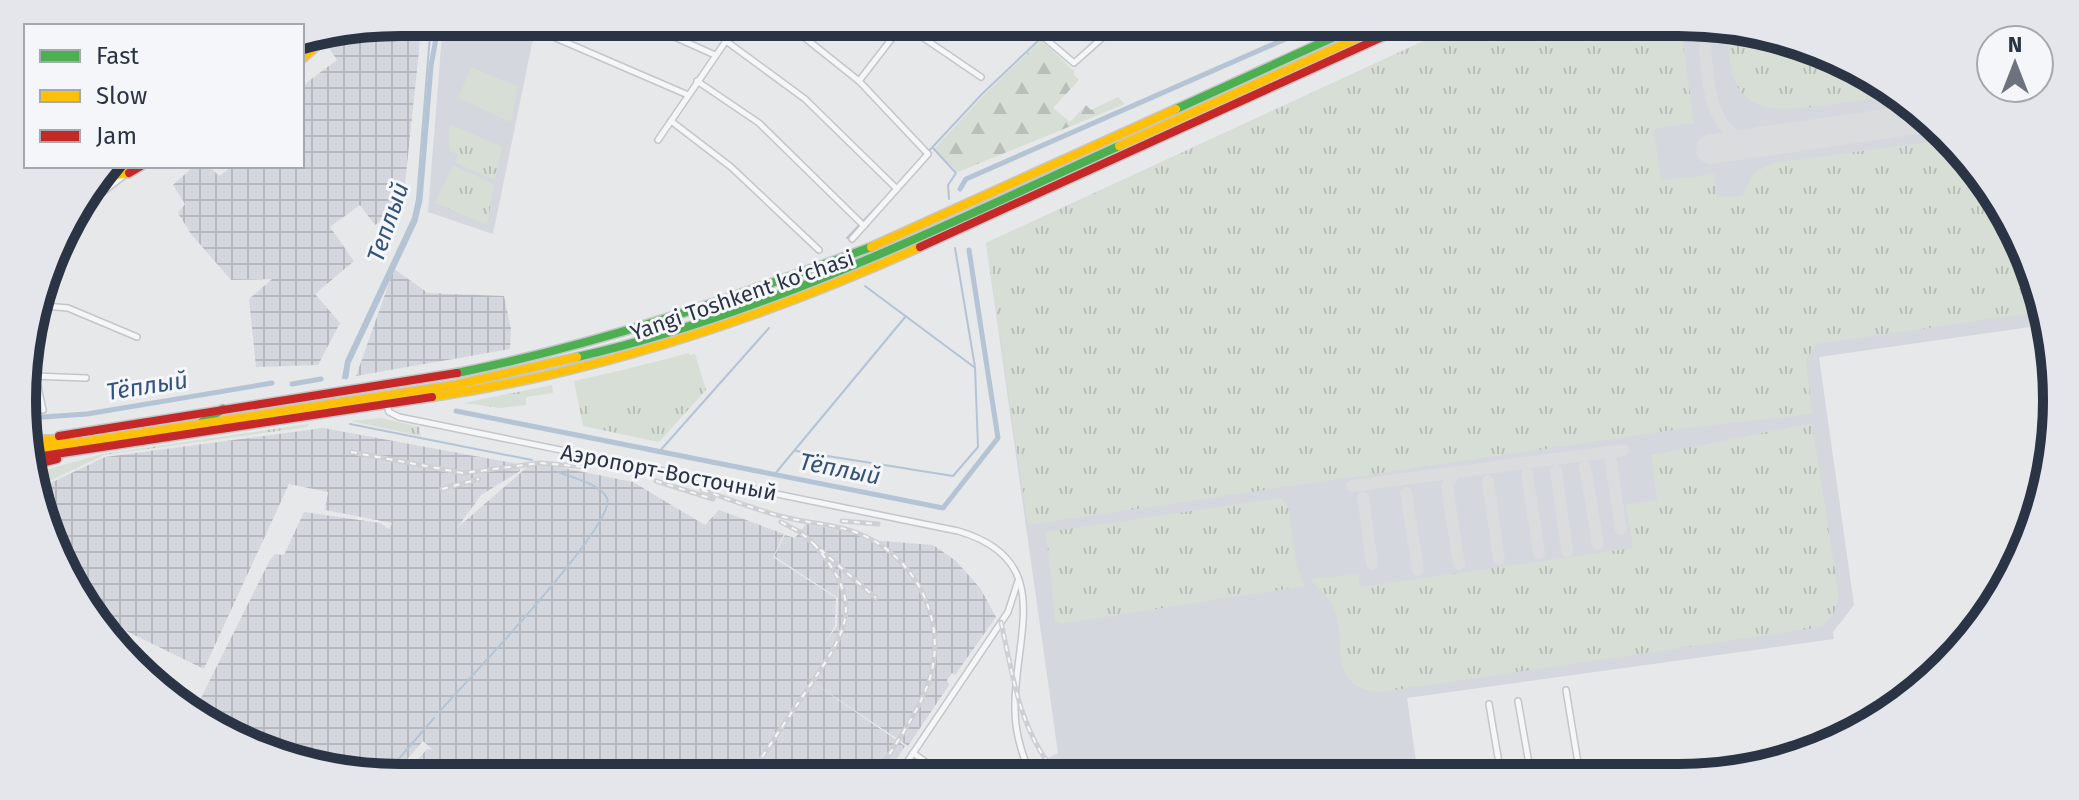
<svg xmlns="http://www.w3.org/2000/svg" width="2079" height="800" font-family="'Fira Sans',sans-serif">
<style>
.built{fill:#d4d7dd}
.industrial{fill:url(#industrial-grid)}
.grass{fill:url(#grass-tufts)}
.forest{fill:url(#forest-firs)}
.pitch{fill:#d6ded6}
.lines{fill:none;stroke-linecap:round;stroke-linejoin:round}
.stream{stroke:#b4c4d5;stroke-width:2}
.canal{stroke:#b4c4d5;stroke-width:5}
.taxiway{stroke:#dadcde;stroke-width:12}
.runway{stroke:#dadcde;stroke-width:30}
.street-casing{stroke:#c4c6c8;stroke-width:8}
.fast-casing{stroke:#c4c6c8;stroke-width:11}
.slow-casing{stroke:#c4c6c8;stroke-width:11}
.jam-casing{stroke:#c4c6c8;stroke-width:11}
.street{stroke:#f5f6f7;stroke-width:5}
.fast{stroke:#4caf50;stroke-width:8}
.slow{stroke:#ffc107;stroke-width:8}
.jam{stroke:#c62828;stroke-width:8}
.rail-casing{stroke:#cecfd2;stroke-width:5}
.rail{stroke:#f4f6f9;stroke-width:2;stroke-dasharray:6;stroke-linecap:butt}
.labels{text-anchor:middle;stroke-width:6;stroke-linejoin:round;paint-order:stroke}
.street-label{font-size:22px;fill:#2b3445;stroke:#f4f6f9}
.water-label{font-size:24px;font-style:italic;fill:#34527a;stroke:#f4f6f9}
.rim{fill:none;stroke:#2b3445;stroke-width:10}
</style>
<defs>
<pattern id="industrial-grid" width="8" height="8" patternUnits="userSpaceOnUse" patternTransform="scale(2)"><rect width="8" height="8" fill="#d4d7dd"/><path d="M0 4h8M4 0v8" fill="none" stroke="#b6b9bf"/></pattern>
<pattern id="grass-tufts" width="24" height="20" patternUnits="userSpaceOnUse" patternTransform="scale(2)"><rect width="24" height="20" fill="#d6ded6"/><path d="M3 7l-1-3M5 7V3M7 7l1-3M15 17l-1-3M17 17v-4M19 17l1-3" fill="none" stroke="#b8bfb9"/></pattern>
<pattern id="forest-firs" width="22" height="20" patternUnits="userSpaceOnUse" patternTransform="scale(2)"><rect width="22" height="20" fill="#d6ded6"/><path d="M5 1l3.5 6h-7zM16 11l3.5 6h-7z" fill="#b8bfb9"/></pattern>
</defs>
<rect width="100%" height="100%" fill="#e6e8ea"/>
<g class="built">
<path d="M443,22L536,24L493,234L428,212Z"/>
<path d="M1465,22H1679L1777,35L1909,100L2007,211L2045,325L1819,357L1854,605L1833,632L1834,639L1407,698L1418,775L1053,776L1041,762L1058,753L986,243Z"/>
</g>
<g class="industrial">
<path d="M400,22H422L403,203L375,225L360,205L330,227L354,261L315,294L340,323L318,365L256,367L249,299L272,279L231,280L191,234L178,213L185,204L173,185L194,166H209L219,176L233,166H302V86L337,60L329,48L342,32Z"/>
<path d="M394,269L428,293L504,296L511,329L510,349L356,376Z"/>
<path d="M323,428L518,464L520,471L481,495L457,528L533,462L633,482L705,525L719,510L784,534L773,557L836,598L835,626L825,643L837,626L838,598L774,556L785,535L795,538L806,524L855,533L870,540L933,545L956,561L980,588L996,617L955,675L952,673L947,680L949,685L908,746L802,675L905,746L885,777L402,778L427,749L433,750L423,741L392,777L302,765L194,712L270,560L275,554L284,555L304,512L380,523L389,529L392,523L325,510L328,492L289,484L204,669L126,631L82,601L36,490L105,457Z"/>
</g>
<g class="grass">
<path d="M1465,22H1680L1694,123L1654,129L1661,180L1714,174L1718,197L1742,196L1754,173L1772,163L1944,140L2007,211L2040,312L1817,344L1806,360L1812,414L1686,428L1028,525L986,243Z"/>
<path d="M1728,29L1777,35L1898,95C1872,99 1845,103 1818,106C1749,116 1727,100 1728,29Z"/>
<path d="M449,124L502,147L495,180L456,163L458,155L449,150Z"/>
<path d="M453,165L494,184L487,225L435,203Z"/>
<path d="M695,354L706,390L659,442L583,426L574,381Z"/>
<path d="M552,385L553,393L526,397V405L500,408L464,403Z"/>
<path d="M381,418L419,427L421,436L351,421Z"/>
<path d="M1812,423L1839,597L1833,615L1822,627L1381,692C1326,689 1347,643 1334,609C1329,597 1318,589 1310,579L1358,574L1360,587L1633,548L1626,505L1657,500L1651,455Z"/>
<path d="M309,424L307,427L104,455L47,482L41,471L103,454Z"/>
<path d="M1281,498L1288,506L1297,566L1305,586L1060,624L1055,621L1046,532Z"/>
</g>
<path class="forest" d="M1041,40L1075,72L1073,74L1079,80L1053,108L1070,122L1086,105L1091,110L1118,97L1125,104L958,172L934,149L984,95Z"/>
<g class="pitch">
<path d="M471,67L518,86L511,122L458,98Z"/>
<path d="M689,353L699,391L589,414L581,381Z"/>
</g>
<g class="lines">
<g class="stream">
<path d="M933,148L956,173L948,185L949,199"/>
<path d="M927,153L982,94L1041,38"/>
<path d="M847,238L893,190"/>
<path d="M865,286L974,367"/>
<path d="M343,378L346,361L413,218L417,199L431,22"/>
<path d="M350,424L532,460"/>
<path d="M796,451L953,476L978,447L975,367L955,248"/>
<path d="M658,453L769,328"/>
<path d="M774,475L906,316"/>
<path d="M439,712C462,686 619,522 607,498C599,483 572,478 558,472"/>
<path d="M384,776L434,718"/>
</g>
<g class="canal">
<path d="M960,189L966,179L1324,22"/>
<path d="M346,377L348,363L415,221L420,200L431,66L439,22"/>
<path d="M292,384L321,379"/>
<path d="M456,411L943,508L998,438L969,250"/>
<path d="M28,418L87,414L272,383"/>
</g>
<g class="taxiway">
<path d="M1703,25C1709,68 1702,140 1759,142"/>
<path d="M1611,462L1621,529"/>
<path d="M1585,467L1598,544"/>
<path d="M1556,471L1567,551"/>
<path d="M1455,472L1447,487L1459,564"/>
<path d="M1527,474L1539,553"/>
<path d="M1488,481L1499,559"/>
<path d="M1352,486L1623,450"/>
<path d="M1406,493L1418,570"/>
<path d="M1363,498L1372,564"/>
</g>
<path class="runway" d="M1711,149L1925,118"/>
<defs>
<g id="street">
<path d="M641,22L715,55"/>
<path d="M785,22L859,81L928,154L852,239"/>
<path d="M900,22L981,77"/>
<path d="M1026,22L1074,63L1120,22"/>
<path d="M1241,22L1244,26"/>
<path d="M542,32L688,95"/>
<path d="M726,41L805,99L897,189"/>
<path d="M697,81L759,123L864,226"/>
<path d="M859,81L903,24"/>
<path d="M671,121L731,167L819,250"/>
<path d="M658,140L739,22"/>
<path d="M66,231L99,195L122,177"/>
<path d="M38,312L45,306L68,308L137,337"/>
<path d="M25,354L37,382L43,410"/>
<path d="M33,376L86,378"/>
<path d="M387,405L389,412L399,417L958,531C1058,560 1013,637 1015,711C1015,734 1022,755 1031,776"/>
<path d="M1566,690L1580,775"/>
<path d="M1518,701L1531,775"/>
<path d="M1489,704L1501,775"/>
<path d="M913,753L947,777"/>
<path d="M897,777L1008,612L1018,581"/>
</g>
<g id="fast">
<path d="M1176,109L1367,22"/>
<path d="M577,357C767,314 943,226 1119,146"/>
<path d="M457,373C600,344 734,298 871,247"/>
<path d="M202,422L223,409"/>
</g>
<g id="slow">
<path d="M302,59L330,34"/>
<path d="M1119,146L1393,22"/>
<path d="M110,176L129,173"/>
<path d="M871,247L1176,109"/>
<path d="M432,397C599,372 767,316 920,247"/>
<path d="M28,440L70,439"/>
<path d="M29,450L455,385L577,357"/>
</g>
<g id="jam">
<path d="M129,173L141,166"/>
<path d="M92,187L121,166"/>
<path d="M920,247L1415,22"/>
<path d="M59,436L457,373"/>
<path d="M29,458L432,397"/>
<path d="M29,466L57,459"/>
</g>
</defs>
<use href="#street" class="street-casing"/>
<use href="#fast" class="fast-casing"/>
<use href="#slow" class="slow-casing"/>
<use href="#jam" class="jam-casing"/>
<use href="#street" class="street"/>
<use href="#fast" class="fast"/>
<use href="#slow" class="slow"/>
<use href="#jam" class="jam"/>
<defs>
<g id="rail">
<path d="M351,452L463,473L540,463L586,467"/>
<path d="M656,481L713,499"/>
<path d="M442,489L479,479"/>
<path d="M702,490C729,499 756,510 784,517C807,523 832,524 855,532C915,554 949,620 929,681C918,714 893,747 875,777"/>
<path d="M842,521L878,524"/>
<path d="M781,522L800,532L876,598"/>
<path d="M1001,622C1013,677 1020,734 1059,776"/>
<path d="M749,777C768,748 787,719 807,690C847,630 867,605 813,543"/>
</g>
</defs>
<use href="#rail" class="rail-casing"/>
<use href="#rail" class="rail"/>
</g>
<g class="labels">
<g class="street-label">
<text transform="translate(742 295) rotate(-19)" y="8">Yangi Toshkent ko‘chasi</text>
<text transform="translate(669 472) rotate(11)" y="8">Аэропорт-Восточный</text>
</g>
<g class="water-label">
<text transform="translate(388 222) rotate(-71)" y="8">Теплый</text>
<text transform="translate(147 386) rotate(-9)" y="8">Тёплый</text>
<text transform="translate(840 469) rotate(11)" y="8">Тёплый</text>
</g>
</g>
<path d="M0 0H2079V800H0ZM400 36H1679A364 364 0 0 1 2043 400V400A364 364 0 0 1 1679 764H400A364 364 0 0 1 36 400V400A364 364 0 0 1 400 36Z" fill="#e4e6eb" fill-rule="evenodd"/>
<path class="rim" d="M400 36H1679A364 364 0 0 1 2043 400V400A364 364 0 0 1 1679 764H400A364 364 0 0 1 36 400V400A364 364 0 0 1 400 36Z"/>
<rect x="24" y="24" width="280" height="144" fill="#f4f6f9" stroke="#a4a8b1" stroke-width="2"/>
<rect x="40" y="50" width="40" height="12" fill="#4caf50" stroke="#a4a8b1" stroke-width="2"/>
<text x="96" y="64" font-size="24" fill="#2b3445">Fast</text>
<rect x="40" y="90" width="40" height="12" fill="#ffc107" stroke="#a4a8b1" stroke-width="2"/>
<text x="96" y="104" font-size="24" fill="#2b3445">Slow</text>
<rect x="40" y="130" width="40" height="12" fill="#c62828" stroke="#a4a8b1" stroke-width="2"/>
<text x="96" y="144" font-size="24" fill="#2b3445">Jam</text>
<g transform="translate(2015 64)"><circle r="38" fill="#f4f6f9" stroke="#a4a8b1" stroke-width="2"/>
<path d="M0-6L14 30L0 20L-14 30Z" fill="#6c737f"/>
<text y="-12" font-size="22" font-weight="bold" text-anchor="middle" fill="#2b3445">N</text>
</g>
</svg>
